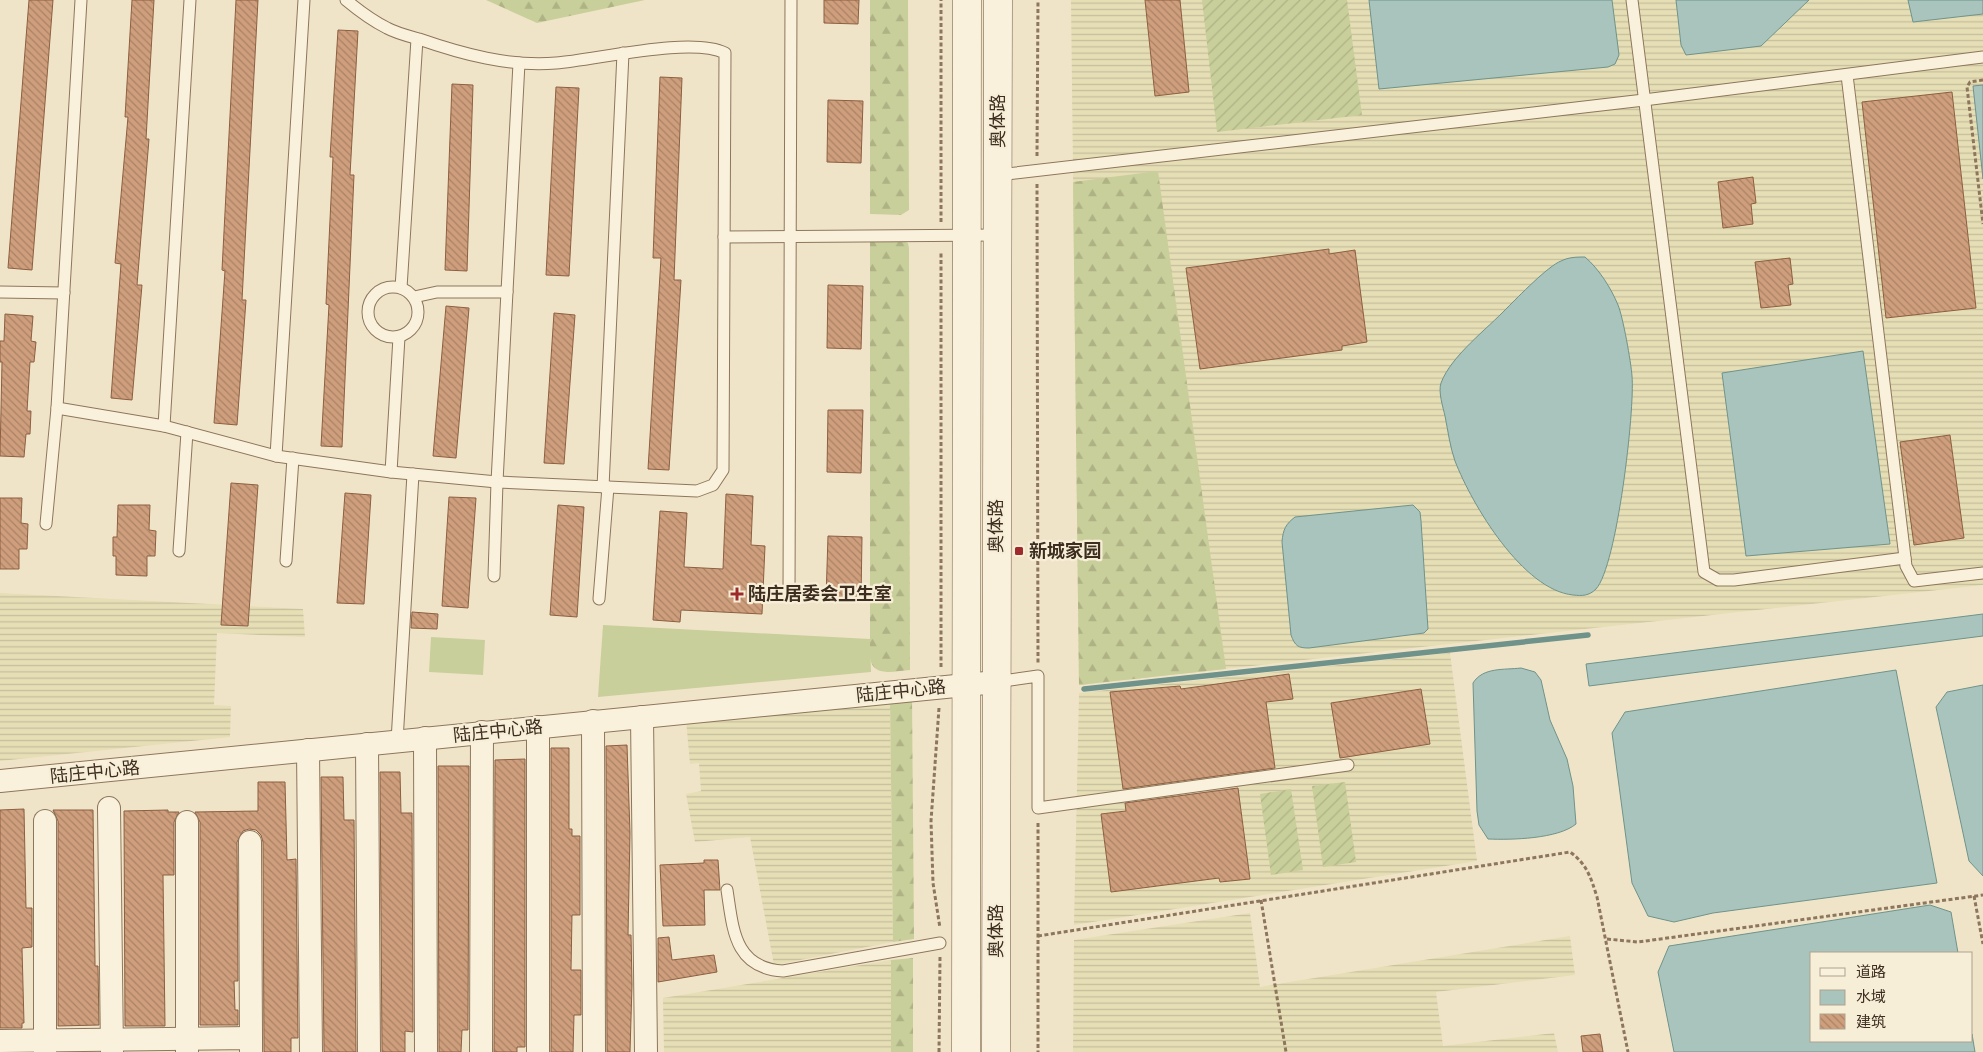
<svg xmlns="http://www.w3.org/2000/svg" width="1983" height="1052" font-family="'Playfair Display','Noto Sans SC',serif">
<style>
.farmland{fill:url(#farmland-rules)}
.grass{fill:#c9cf9b}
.forest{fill:url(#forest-firs)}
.garden{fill:url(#garden-furrows)}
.water{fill:#a9c4bc;stroke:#6f938a}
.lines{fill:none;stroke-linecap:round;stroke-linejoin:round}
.stream{stroke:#6f938a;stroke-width:5.5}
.building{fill:url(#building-back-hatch);stroke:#8d5f41}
.lane-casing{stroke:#8d765c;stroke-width:13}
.street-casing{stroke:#8d765c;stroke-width:24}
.secondary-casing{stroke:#6f573f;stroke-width:29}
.path{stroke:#8d765c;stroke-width:3;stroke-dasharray:4 2.5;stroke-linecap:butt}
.lane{stroke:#faf1dc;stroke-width:11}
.street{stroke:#faf1dc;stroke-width:22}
.secondary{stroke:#faf1dc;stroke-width:28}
.poi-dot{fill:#9e2a2b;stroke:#f7eed8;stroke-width:2}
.labels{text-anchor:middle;stroke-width:4.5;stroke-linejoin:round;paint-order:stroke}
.street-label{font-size:18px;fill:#3d2e20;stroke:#f7eed8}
.poi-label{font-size:18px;font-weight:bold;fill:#3d2e20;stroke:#f7eed8;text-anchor:start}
</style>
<defs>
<pattern id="farmland-rules" width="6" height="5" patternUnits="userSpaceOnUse" patternTransform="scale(1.25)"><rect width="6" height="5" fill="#e6deb5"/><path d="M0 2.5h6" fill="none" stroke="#c6bf9b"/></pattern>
<pattern id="forest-firs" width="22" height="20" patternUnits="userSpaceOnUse" patternTransform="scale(1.25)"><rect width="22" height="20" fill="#c9cf9b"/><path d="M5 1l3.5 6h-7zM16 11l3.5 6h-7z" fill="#aeb285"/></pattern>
<pattern id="garden-furrows" width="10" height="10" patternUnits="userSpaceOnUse" patternTransform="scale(1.25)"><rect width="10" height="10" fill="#c9cf9b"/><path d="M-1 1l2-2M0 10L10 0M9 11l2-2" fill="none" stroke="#aeb285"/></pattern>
<pattern id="building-back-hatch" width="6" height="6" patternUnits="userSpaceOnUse" patternTransform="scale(1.25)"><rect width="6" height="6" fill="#cf9f7d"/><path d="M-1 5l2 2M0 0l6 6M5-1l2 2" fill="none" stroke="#a98266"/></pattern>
</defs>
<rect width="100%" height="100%" fill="#f0e4c8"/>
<g class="farmland">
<path d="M1071,0H1983V585L1079,685Z"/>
<path d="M0,593L303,609L305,637L217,633L214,705L231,706L230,737L0,761Z"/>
<path d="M1450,653L1477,861L1074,925L1079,693Z"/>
<path d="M890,698L893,942L774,965L750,837L695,842L686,794L701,791L699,763L690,764L686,720Z"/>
<path d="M1250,913L1260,987L1570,936L1575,975L1436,992L1443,1046L1554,1033L1558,1052H1073L1074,940Z"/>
<path d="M891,960V1052H664L663,998Z"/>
</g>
<g class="grass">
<path d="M603,625L870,639L871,672L598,697Z"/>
<path d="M431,637L485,640L483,675L429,672Z"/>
</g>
<g class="forest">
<path d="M486,0H645L537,23Z"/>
<path d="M870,0H908L909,210L901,215L870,214Z"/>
<path d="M1158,171L1226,669L1079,685L1073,182Z"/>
<path d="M870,241H903L908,243L909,248L910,670C895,671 872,678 870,657Z"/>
<path d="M912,696L914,939L893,942L890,698Z"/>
<path d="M913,958V1052H891V960Z"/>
</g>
<g class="garden">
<path d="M1202,0H1347L1362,115L1217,132Z"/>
<path d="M1345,782L1356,862L1323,867L1312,786Z"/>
<path d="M1291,789L1303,870L1271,875L1260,794Z"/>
</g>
<g class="water">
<path d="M1369,0H1612L1619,55L1615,64L1608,67L1379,89Z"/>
<path d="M1676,0H1809L1761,46L1686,55L1681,45Z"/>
<path d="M1908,0H1983V14L1913,22Z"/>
<path d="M1983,85V179L1973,86Z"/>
<path d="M1585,257C1599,269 1611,288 1618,305C1623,317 1631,362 1632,376C1635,410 1617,566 1596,589C1589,596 1582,596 1573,595C1523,590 1472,505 1455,461C1450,447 1448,431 1445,416C1443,407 1438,392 1441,383C1451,356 1487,329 1507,308C1518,297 1548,266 1561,261C1569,257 1577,257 1585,257Z"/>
<path d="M1863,351L1890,544L1746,556L1722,373Z"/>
<path d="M1413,505L1420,512L1421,521L1428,629L1424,633L1309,648C1298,648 1295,646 1291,635L1282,542C1283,529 1286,524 1295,517Z"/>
<path d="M1983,614V636L1589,686L1586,664Z"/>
<path d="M1521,668L1535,672L1541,680L1550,720L1567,759L1573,786L1576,824C1558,839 1511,840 1488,839L1479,825L1477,811L1473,683C1483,667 1504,670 1521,668Z"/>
<path d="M1896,670L1937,883L1713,913L1674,922L1648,916L1632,883L1612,733L1625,712Z"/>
<path d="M1983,685V876L1969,861L1936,707L1947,692Z"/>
<path d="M1930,905L1951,912L1958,953H1812V1041H1972V1034L1975,1052H1674L1658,972L1669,946Z"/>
</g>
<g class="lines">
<path class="stream" d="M1084,689L1588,635"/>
</g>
<g class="building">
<path d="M29,0H53L32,270L8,268Z"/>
<path d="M132,0H154L146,139H149L137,285H142L132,400L111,398L121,264L115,263L128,117H125Z"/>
<path d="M236,0H258L242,300H246L237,425L214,423L225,271L222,270Z"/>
<path d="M824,0H859L858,24L824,23Z"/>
<path d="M1145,0H1180L1189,92L1155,96Z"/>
<path d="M338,30L358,31L350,175H354L342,447L321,446L329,305L326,304L333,157H330Z"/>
<path d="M660,77L682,78L674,280H681L669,470L648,469L661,258H653Z"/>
<path d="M452,84L473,85L467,271L445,270Z"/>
<path d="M556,87L579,88L569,276L546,275Z"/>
<path d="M1952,92L1976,308L1886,318L1862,102Z"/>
<path d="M828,100L863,101L861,163L827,162Z"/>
<path d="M1753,177L1756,203L1751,204L1753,224L1723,228L1718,182Z"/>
<path d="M1329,249V254L1355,250L1367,342L1342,346V350L1200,369L1186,268Z"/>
<path d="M1790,258L1793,284L1788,285L1791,305L1761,308L1755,262Z"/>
<path d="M828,285L863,286L861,349L827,348Z"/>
<path d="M446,306L469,308L456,458L433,456Z"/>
<path d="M554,313L575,315L564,464L544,463Z"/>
<path d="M5,314L33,316L31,341L36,342L34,362H30L27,411H31L30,434H26L24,457L0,456L2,362H0V341H4Z"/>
<path d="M828,410H863L861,473L827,472Z"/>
<path d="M1950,435L1964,538L1914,545L1900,442Z"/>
<path d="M231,483L258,485L248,626L221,625Z"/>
<path d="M345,493L371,495L364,604L337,603Z"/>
<path d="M726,494L753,496L751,545L765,546L762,614L681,610L680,622L653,620L660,511L687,513L684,567L723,569Z"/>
<path d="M449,497L476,498L468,608L442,606Z"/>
<path d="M0,498H22L21,523L28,524L27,549H19V569H0Z"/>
<path d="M118,505H150L149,530L156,531L155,556H147V576L116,575V556H113V537H117Z"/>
<path d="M558,505L584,507L577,617L550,615Z"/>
<path d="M828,536L862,537L861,599H826Z"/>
<path d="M412,612L438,614L437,629L411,628Z"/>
<path d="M1289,674L1293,699L1266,702L1275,768L1123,789L1110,692L1180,686L1181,689Z"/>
<path d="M1421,689L1430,744L1340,758L1331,703Z"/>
<path d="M627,745L630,833L628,935H631L632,985L630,1052H607L606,746Z"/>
<path d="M551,748H569V829H572V836H580V915H572L571,970H581V1015H574L573,1052H551Z"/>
<path d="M525,759V1047H517V1052H494L495,760Z"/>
<path d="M438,766H469L468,1030H462L461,1052H439Z"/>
<path d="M380,772H400L401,813H412L413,1032L405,1031V1052H382Z"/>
<path d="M321,777H343L344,820H354L356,1052H324Z"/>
<path d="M258,782H285L287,860L296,859L298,1038H291V1052H264L263,842L261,835L256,830L249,829L243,831L237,842L238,981H234L235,1010H238V1025H200V822L195,812L258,811Z"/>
<path d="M1238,788L1250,879L1220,882L1219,878L1111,892L1101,814L1126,811L1125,803Z"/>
<path d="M24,809L26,908H32V947L22,948L24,1023H22V1028H0V810Z"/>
<path d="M53,810H93L95,962V966H98L99,1025L58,1026V821Z"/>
<path d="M168,810V812H179L174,822V875H163L165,1026H125L124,811Z"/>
<path d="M704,860H718L720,890H704L705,925L663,926L660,865L704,863Z"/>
<path d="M669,937L672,960L714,955L717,972L658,982V938Z"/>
<path d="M1600,1034L1603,1052H1583L1581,1036Z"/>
</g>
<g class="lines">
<defs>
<g id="lane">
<path d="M1632,0L1704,572L1718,580H1734L1905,558"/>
<path d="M1847,75L1906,566L1914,581L1983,573"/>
<path d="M998,175L1644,100L1983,57"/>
<path d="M724,237L997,235"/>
<circle cx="393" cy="312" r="25"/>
<path d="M401,288L417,39"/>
<path d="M0,292L64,293"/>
<path d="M414,297L437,292H507"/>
<path d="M57,408L164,426L276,456L391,472L497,482L697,491L713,485L723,470L725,53C691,36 596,60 556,63C510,67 462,54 419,39C408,36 396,33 387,28C373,21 358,10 346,0"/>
<path d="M164,426L190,0"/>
<path d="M276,456L304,0"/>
<path d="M391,472L399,337"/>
<path d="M603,487L623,53"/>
<path d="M46,524L57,408L81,0"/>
<path d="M179,551L187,432"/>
<path d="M286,561L293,458"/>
<path d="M494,576L497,482L519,63"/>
<path d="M789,595L791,0"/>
<path d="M599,599L608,487"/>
<path d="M996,682L1038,676V808L1348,765"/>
<path d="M397,741L413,474"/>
<path d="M727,890C733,929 734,968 783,971L940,943"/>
</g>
<g id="street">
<path d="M642,717L646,1052"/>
<path d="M593,721L594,1052"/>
<path d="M538,727V1052"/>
<path d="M425,738L426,1052"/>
<path d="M367,744L369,1052"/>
<path d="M308,750L311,1052"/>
<path d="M0,781L996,682"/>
<path d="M109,808L112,1052"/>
<path d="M45,821V1052"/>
<path d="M250,842L251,1038"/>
<path d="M0,1041L251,1038V1052"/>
<path d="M187,1052V822"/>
<path d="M481,1052L482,732"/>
</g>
<g id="secondary">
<path d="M966,1052L967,0"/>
<path d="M996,1052L998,0"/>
</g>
</defs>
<use href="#lane" class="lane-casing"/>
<use href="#street" class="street-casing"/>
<use href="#secondary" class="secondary-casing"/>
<g class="path">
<path d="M1983,80L1970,82L1967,87L1983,224"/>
<path d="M1037,156L1038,0"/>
<path d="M1037,184L1038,663"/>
<path d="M941,222V0"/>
<path d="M941,667V251"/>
<path d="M939,708L931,821L933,883L940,928"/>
<path d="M1038,823V1052"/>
<path d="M1974,896L1983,944"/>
<path d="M1261,900L1286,1052"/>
<path d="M1038,936L1570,852C1587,864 1591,878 1597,897L1628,1052"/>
<path d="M1607,939L1638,942L1983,895"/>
<path d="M939,1052L940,957"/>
</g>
<use href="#lane" class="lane"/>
<use href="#street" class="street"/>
<use href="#secondary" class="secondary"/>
</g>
<g class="poi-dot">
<rect x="1014" y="546" width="10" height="10" rx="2.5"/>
<path d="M734.5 586.5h5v5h5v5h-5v5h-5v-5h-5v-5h5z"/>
</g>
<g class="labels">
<g class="street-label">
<text transform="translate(998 121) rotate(-90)" y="6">奥体路</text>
<text transform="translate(996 526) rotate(-90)" y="6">奥体路</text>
<text transform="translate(901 691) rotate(-6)" y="6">陆庄中心路</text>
<text transform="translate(498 731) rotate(-6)" y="6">陆庄中心路</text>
<text transform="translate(95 772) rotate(-6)" y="6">陆庄中心路</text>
<text transform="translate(996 931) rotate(-90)" y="6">奥体路</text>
</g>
<g class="poi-label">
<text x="1029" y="557">新城家园</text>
<text x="748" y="600">陆庄居委会卫生室</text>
</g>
</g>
<rect x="1810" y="952" width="162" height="90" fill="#f7eed8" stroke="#ada18e"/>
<rect x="1820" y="968" width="25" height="8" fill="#faf1dc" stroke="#ada18e"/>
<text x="1856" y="977" font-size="15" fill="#3d2e20">道路</text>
<rect x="1820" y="990" width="25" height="15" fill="#a9c4bc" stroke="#ada18e"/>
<text x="1856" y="1002" font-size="15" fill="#3d2e20">水域</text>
<rect x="1820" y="1014" width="25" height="15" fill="url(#building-back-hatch)" stroke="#ada18e"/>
<text x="1856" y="1027" font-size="15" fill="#3d2e20">建筑</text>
</svg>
